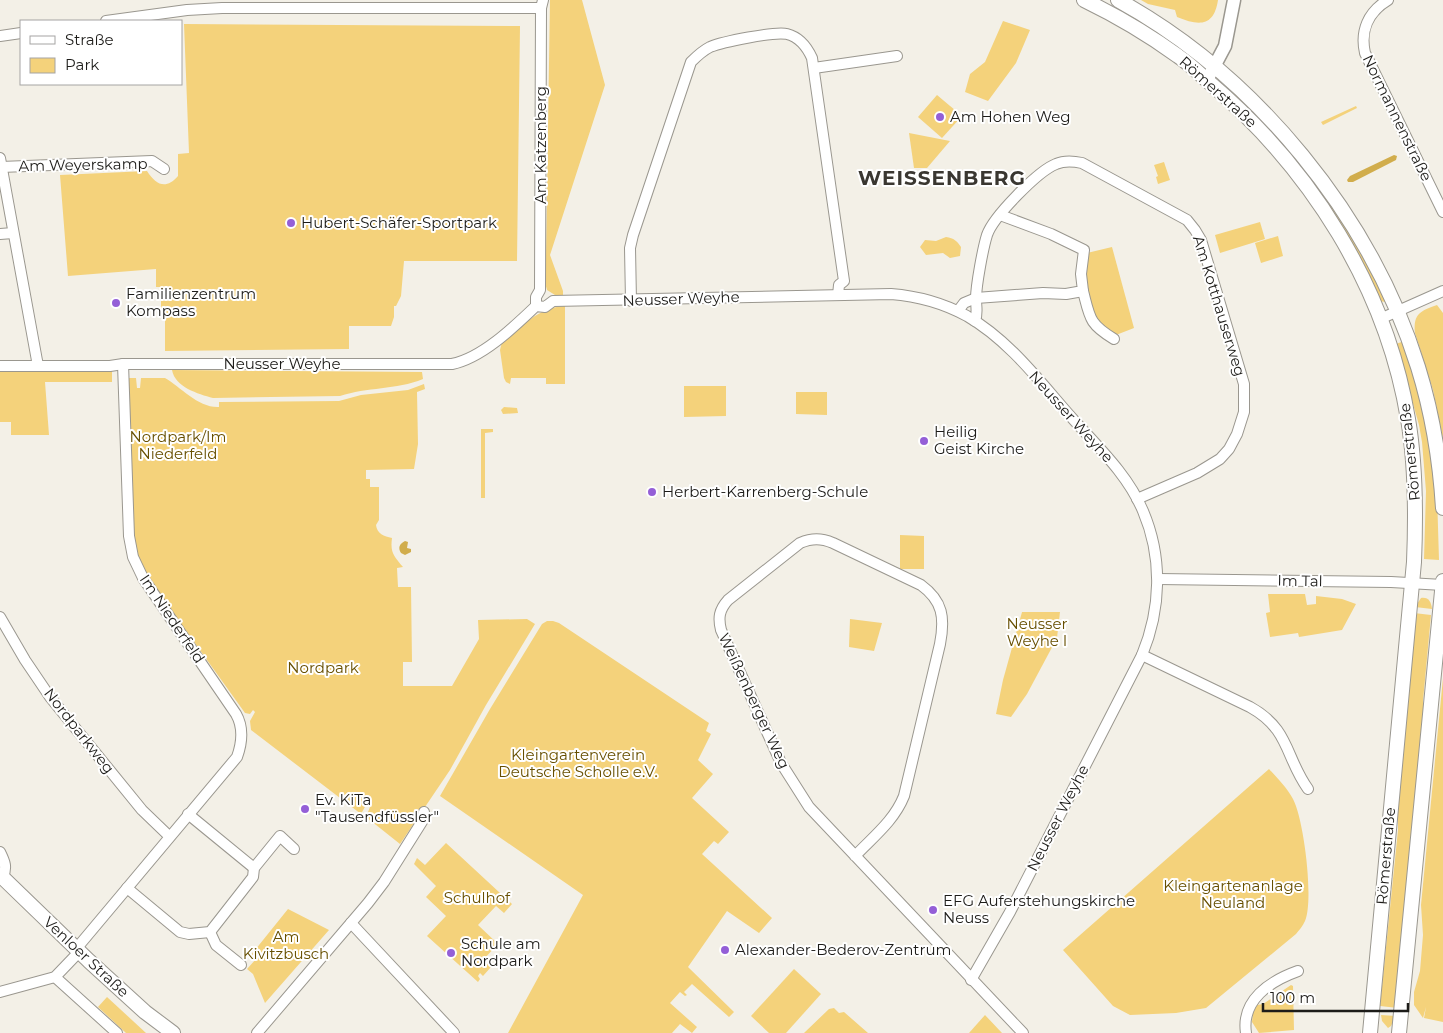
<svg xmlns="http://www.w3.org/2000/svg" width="1443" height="1033" font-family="Montserrat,sans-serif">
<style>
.green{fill:#f4d27b}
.water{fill:#d1ad4c}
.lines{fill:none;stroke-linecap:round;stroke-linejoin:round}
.minor-casing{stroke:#9a978f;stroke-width:12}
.tertiary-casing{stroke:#9a978f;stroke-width:15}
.secondary-casing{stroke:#9a978f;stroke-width:16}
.minor{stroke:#fff;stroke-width:10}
.tertiary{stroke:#fff;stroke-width:12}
.secondary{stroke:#fff;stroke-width:14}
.poi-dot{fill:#945fd7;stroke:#fff;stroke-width:2}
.labels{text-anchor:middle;stroke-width:4;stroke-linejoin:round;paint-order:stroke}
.street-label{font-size:15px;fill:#1d1c19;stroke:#fff}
.poi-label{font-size:15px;fill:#1d1c19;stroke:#fff;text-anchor:start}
.park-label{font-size:15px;fill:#674f00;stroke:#fff}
.district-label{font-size:20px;font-weight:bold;letter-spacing:1px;fill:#3a3731;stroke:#fff}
</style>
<rect width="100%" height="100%" fill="#f3f0e7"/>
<g class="green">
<path d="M550,0H582L605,85L550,255L563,291V296L555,295L547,290L544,279L546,256Z"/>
<path d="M1141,0H1218C1214,27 1199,26 1177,17L1175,10L1148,4Z"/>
<path d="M1003,21L1030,30L1016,63L988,101L965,92L970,74L985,62Z"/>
<path d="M184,24L520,26L517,261H404L401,296L396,306H394V317L391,326H349V349L165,351V318H161V287H156V269L68,276L60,175L147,171C156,185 166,190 178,176V154L189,153Z"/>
<path d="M1235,91L1304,166L1356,240L1386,302L1379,301L1359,256L1337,220L1232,94Z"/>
<path d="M937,95L962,116L942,138L918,117Z"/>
<path d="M1356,106L1357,108L1323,125L1321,122Z"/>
<path d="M909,133L950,141L927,168H914Z"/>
<path d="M1164,162L1170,180L1158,184L1156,177L1158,176L1154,165Z"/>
<path d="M1260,222L1265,239L1220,253L1215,235Z"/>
<path d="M1278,236L1283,256L1261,263L1255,243Z"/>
<path d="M946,237C954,238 957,241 961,247L960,256L950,258L943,253L926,255L920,247L925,240L936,241Z"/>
<path d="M1112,247L1134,328L1116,335L1107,331L1098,324L1085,287L1087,253Z"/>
<path d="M1437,305L1443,313V439L1433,390L1415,333C1413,313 1421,311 1437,305Z"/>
<path d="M565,306V384H546V378H511L510,384L506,382L504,378L500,350L502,342C521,327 539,307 565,306Z"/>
<path d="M1404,341L1424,409L1437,494L1439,560L1424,559L1426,491L1422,442L1419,425L1396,344Z"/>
<path d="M112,370V382H45L49,435H11V422H0V371Z"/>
<path d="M172,370L422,372L423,379C396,390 367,387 340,396L213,398C198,394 175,387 172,370Z"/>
<path d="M127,378H136L137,388H140L141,378H165C181,387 198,408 219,407V402L339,401L361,395L408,390L424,384L425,389L417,392L418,444L414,469L366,470V479H370V487H379V520L376,525C377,534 384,536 392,538C390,553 394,556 403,567L397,568L398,587H411L412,662H403V686H452L479,639L478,620L527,619L535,624L486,705L450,770L400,844L366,817L370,807L366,805L361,814L251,730L250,721L255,712L253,710L250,714L245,713L146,575L137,557L132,534Z"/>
<path d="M684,386H726V416L684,417Z"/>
<path d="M796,392H827V415L796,414Z"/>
<path d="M504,407L517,408L518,413L503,414L501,410Z"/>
<path d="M481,429H493V432L485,433V498H481Z"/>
<path d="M900,535L924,536V569H900Z"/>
<path d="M1268,594H1305L1307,605L1316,604V596L1342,599L1356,604L1342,630L1299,637L1298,633L1270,637L1266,613L1270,612Z"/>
<path d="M1421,598C1429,597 1431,602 1432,609L1415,607Z"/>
<path d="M1022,612H1060L1057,638L1027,694L1011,717L996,714L1003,680Z"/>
<path d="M1414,613L1431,615L1423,701L1424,725L1398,1008L1380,1006L1398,830V789Z"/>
<path d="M850,619L882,623L874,651L849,647Z"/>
<path d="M547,621H553L559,623L709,723L706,731L711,734L698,760L713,774L692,798L729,832L718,844L714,841L702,854L772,918L759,933L727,911L688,967L734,1012L729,1017L692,984L684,992L687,995L685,996L680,992L670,1003L697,1027L692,1033L680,1024L672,1033H508L583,895L440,796L490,709L542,624Z"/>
<path d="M1443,678V1022L1424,1018L1426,1007L1423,1018L1414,1005V992L1420,971L1423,935L1421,905Z"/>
<path d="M1269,769C1278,779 1287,788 1293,799C1304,820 1314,900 1305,921C1303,926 1299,930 1296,934L1206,1008L1176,1013L1130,1015L1113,1006L1063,950Z"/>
<path d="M446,843L512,904L504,913L496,906L478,925L498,944L483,960L491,967L483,976L480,973L478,976L480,979L478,982L427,936L446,916L426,897L436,886L414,864L417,858L425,865Z"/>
<path d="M288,909L329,930L265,1003L253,974L247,969L256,959L251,955Z"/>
<path d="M794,969L821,994L786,1033H769L751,1016Z"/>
<path d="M1291,985L1293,986L1294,1030L1259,1033L1252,1022L1253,1013L1257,1005L1263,1004Z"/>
<path d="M107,997L146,1033H126L98,1007Z"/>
<path d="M834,1008L839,1013L844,1012L868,1033H804L829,1009Z"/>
<path d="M985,1015L1002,1033H969Z"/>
<path d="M1381,1015L1396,1016L1391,1026L1388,1028L1382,1021Z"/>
</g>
<g class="water">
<path d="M1394,155L1397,156L1396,160L1353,182H1348L1347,180L1350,176Z"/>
<path d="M405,541L408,542L407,548L411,549V552L405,555L401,553C398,548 399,544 405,541Z"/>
</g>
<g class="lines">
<defs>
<g id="minor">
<path d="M1388,0C1368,12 1360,31 1365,53L1443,212"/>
<path d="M106,21L187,10L222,8H541"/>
<path d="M0,36L21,33"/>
<path d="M814,68L897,56"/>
<path d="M0,158L38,366"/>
<path d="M1,167L152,161L164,169"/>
<path d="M0,234L13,233"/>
<path d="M1083,291C1090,318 1089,324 1114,339"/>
<path d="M631,301L630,248L633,235L691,62C697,56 702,51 710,47C722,42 775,31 787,34C799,37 807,47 812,58L844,281L839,285L838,295"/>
<path d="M536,306V297L540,290L541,8L543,0"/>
<path d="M958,311L964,303L976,298L1043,293L1066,294L1083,291L1081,274L1084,250L1051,234L1000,215"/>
<path d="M1380,319L1443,291"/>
<path d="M975,321C978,313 976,307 976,299C976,285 983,248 987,235C993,217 1038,171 1056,164C1065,160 1073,161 1082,163L1187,220L1195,230L1201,240L1244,384V412L1237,434L1229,449L1220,459L1197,473L1137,499"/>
<path d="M0,366H110L123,364H452C482,358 514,327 536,306L545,307L553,301L891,294C917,296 943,303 967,316C1010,341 1040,382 1072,418C1098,447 1128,475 1143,511C1163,558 1161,609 1142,655L1010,912L971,980"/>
<path d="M1158,579L1391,582L1443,585"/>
<path d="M0,617L25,660L50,697L142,810L169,836"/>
<path d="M1142,655L1250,707C1290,729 1285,757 1308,789"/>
<path d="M188,814L254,868"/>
<path d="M0,852C5,862 7,867 3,877"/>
<path d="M855,856C873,837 894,821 904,796L940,644C945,618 943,601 921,585L833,543C821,538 812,538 800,543L728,600C719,610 718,618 721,630L781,763L809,807L1023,1033"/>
<path d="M127,888L180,932L189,934L210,932L253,877L254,868L280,836L294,849"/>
<path d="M351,923L454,1033"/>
<path d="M210,932L216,945L241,965"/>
<path d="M76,949L237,757C242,743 244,728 236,714L143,578L133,557L129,536L123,364"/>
<path d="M55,977L117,1033"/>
<path d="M0,992L55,977L79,952"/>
<path d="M257,1033L368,903L384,882L423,820L424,812"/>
<path d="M1246,1033C1241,1000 1270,981 1298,971"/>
</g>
<path id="tertiary" d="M1207,80L1225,46L1234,0"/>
<g id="secondary">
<path d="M1084,0C1117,16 1149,35 1178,56C1190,64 1200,74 1210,83C1311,169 1386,287 1408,419C1416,466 1416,514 1414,562L1370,1033"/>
<path d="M1118,0C1256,76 1371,216 1418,367C1432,412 1440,460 1443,508"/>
<path d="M0,875L89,961L145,1012L173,1033"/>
<path d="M1399,1033L1443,581"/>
</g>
</defs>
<use href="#minor" class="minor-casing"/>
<use href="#tertiary" class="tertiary-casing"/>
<use href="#secondary" class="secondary-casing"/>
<use href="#minor" class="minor"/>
<use href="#tertiary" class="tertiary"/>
<use href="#secondary" class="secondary"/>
</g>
<g class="poi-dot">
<circle cx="940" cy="117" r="5"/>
<circle cx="291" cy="223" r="5"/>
<circle cx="116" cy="303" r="5"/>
<circle cx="924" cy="441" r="5"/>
<circle cx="652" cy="492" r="5"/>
<circle cx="305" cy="809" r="5"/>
<circle cx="933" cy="910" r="5"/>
<circle cx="725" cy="950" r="5"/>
<circle cx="451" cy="953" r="5"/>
</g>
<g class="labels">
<g class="street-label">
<text transform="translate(1218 92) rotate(42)" y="5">Römerstraße</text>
<text transform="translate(1397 118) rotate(64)" y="5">Normannenstraße</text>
<text transform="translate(541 145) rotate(-90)" y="5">Am Katzenberg</text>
<text transform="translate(83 165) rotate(-1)" y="5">Am Weyerskamp</text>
<text transform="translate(681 299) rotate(-2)" y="5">Neusser Weyhe</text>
<text transform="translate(1219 306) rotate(73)" y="5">Am Kotthauserweg</text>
<text x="282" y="369">Neusser Weyhe</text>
<text transform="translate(1071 417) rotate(48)" y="5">Neusser Weyhe</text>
<text transform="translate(1410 452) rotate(-96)" y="5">Römerstraße</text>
<text transform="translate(1300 581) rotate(1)" y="5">Im Tal</text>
<text transform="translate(172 619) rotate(56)" y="5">Im Niederfeld</text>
<text transform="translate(754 701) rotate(65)" y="5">Weißenberger Weg</text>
<text transform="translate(79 731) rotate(52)" y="5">Nordparkweg</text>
<text transform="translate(1058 818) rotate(-63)" y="5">Neusser Weyhe</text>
<text transform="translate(1386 856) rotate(-85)" y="5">Römerstraße</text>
<text transform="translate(86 957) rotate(43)" y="5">Venloer Straße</text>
</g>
<g class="poi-label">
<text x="950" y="122">Am Hohen Weg</text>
<text x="301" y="228">Hubert-Schäfer-Sportpark</text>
<text x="126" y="299">Familienzentrum<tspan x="126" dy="17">Kompass</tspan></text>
<text x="934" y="437">Heilig<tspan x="934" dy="17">Geist Kirche</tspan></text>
<text x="662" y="497">Herbert-Karrenberg-Schule</text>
<text x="315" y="805">Ev. KiTa<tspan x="315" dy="17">"Tausendfüssler"</tspan></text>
<text x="943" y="906">EFG Auferstehungskirche<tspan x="943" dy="17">Neuss</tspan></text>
<text x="461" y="949">Schule am<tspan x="461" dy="17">Nordpark</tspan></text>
<text x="735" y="955">Alexander-Bederov-Zentrum</text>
</g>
<g class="park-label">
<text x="178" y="442">Nordpark/Im<tspan x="178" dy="17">Niederfeld</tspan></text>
<text x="1037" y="629">Neusser<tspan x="1037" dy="17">Weyhe I</tspan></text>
<text x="323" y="673">Nordpark</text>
<text x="578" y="760">Kleingartenverein<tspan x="578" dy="17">Deutsche Scholle e.V.</tspan></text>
<text x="1233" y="891">Kleingartenanlage<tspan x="1233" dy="17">Neuland</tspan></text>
<text x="477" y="903">Schulhof</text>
<text x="286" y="942">Am<tspan x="286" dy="17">Kivitzbusch</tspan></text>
</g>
<g class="district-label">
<text x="942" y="185">WEISSENBERG</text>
</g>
</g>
<rect x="20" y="20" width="162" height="65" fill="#ffffff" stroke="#a5a4a3"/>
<rect x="30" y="36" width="25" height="8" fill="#ffffff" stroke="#a5a4a3"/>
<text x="65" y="45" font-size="15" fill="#1d1c19">Straße</text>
<rect x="30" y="58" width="25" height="15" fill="#f4d27b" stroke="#a5a4a3"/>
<text x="65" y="70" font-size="15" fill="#1d1c19">Park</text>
<path d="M1263 1003v8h145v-8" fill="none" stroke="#1d1c19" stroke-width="2.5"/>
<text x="1270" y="1003" font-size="15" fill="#1d1c19" stroke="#ffffff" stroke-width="4" paint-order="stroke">100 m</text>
</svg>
